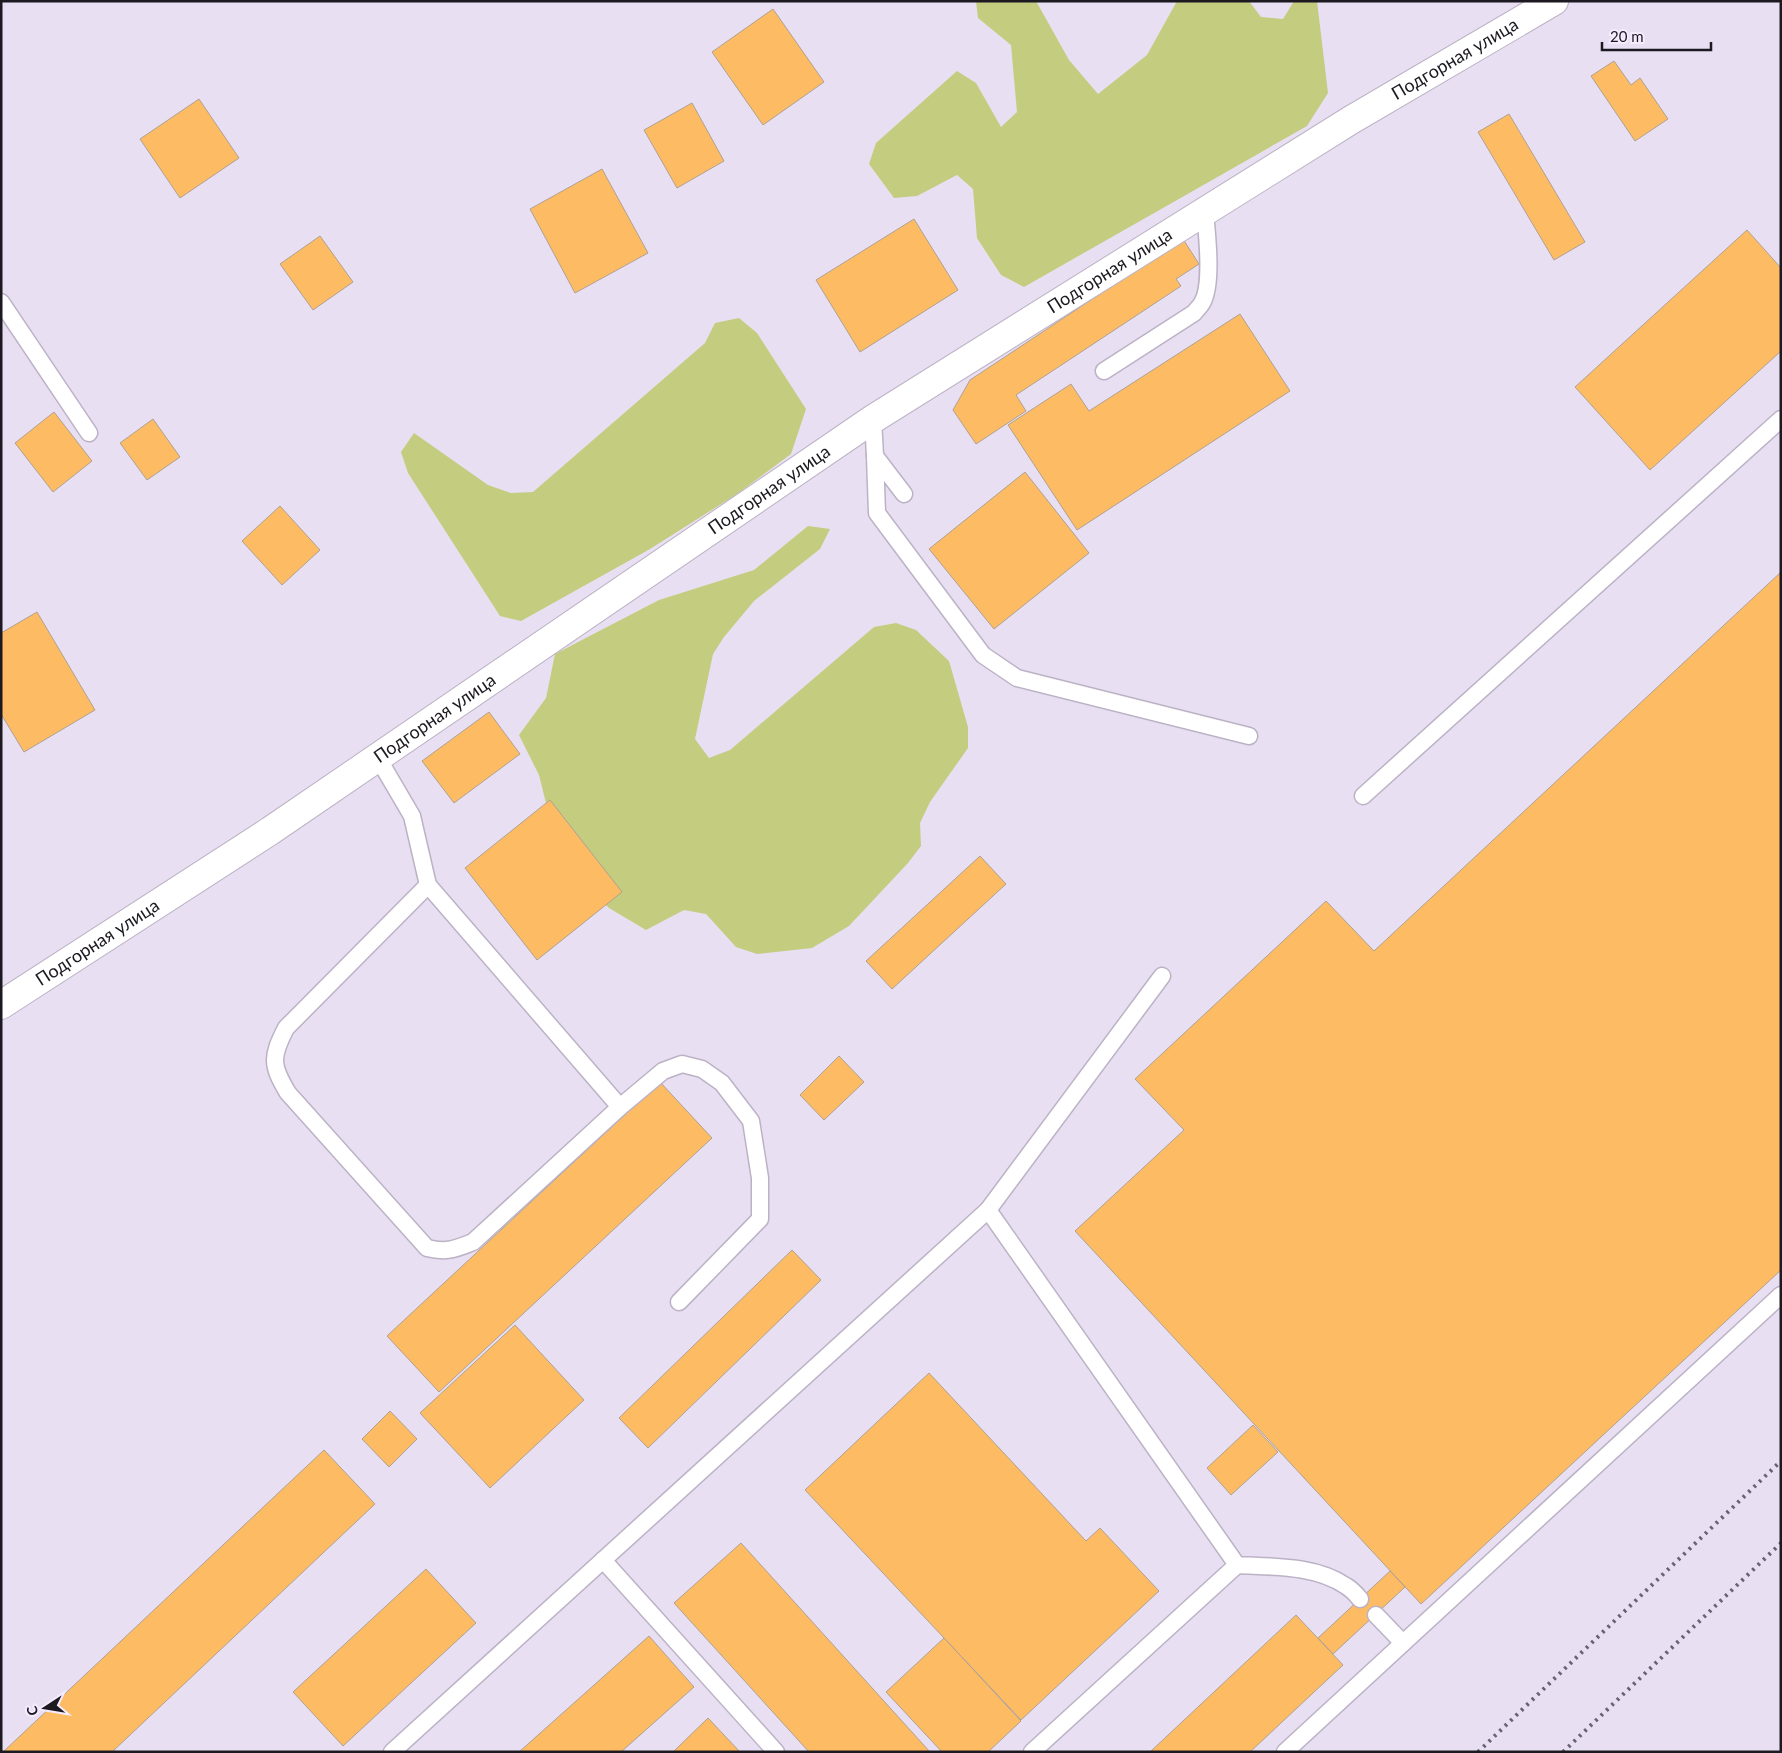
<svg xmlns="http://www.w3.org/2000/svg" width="1782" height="1753" font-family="Lato,sans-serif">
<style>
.green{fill:#c4cc7f}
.building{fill:#fdbb64;stroke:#afa191}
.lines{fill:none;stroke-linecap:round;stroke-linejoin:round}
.service-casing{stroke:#bcb2c5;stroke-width:19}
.minor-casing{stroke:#bcb2c5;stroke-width:30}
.service{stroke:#fff;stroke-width:16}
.minor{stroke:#fff;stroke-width:28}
.rail{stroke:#69636f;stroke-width:4;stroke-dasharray:2.5 5;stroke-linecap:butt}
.labels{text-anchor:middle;stroke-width:4;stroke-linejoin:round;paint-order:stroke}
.street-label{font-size:18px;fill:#1d1920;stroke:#f6ecff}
</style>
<rect width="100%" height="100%" fill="#e9dff2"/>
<g class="green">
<path d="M976,1H1036L1069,60L1098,94L1147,55L1177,1H1249L1261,17L1283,19L1294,1H1317L1328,93L1307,126L1024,287L1001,275L977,238L973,189L957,175L917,196L894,198L869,164L876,143L957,71L976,83L1001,127L1017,112L1011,45L978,18Z"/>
<path d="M739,318L757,333L806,409L791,454L737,494L650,549L521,621L500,616L408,473L401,452L414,433L488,485L511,493L533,492L705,343L715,323Z"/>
<path d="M808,526L830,529L820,549L754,601L724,637L713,654L695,739L709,758L730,750L874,627L896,623L916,630L949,661L968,727V748L930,802L920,823L921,846L908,863L849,926L812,948L757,954L736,947L706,914L684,910L646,930L609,908L561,863L539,775L519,735L546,698L555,654L659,600L754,570Z"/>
</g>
<g class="building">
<path d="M773,9L824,82L763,125L712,52Z"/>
<path d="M1614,61L1631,85L1640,78L1668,119L1635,141L1591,76Z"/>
<path d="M199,99L239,158L180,198L140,139Z"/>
<path d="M692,103L724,161L677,188L644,130Z"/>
<path d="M1509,114L1585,242L1554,260L1478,132Z"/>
<path d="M602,169L648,253L575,293L530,209Z"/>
<path d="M914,219L958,290L860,352L816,280Z"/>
<path d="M1747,230L1781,268V351L1650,470L1575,387Z"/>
<path d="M320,236L353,282L313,310L280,264Z"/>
<path d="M1183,239L1199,264L1176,279L1181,286L1016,395L1026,411L976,444L953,410L970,380Z"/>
<path d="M1240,314L1290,391L1077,530L1008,425L1071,384L1089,411Z"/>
<path d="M54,412L92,461L53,492L15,443Z"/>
<path d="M153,419L180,457L147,480L120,443Z"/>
<path d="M1025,472L1089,553L994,629L929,549Z"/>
<path d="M280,506L320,550L282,585L242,541Z"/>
<path d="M1781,572V1270L1421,1604L1075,1231L1184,1130L1135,1079L1326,901L1374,951Z"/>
<path d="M37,612L95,710L24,752L1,714V633Z"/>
<path d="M489,712L520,754L454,803L422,761Z"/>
<path d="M550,800L622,892L537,960L465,868Z"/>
<path d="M980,856L1006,884L892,989L866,961Z"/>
<path d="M839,1056L864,1082L824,1120L800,1095Z"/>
<path d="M660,1082L712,1138L439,1392L387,1336Z"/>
<path d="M792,1250L821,1280L648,1448L619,1418Z"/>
<path d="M515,1325L584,1400L490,1488L420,1413Z"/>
<path d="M929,1373L1086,1541L1100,1528L1159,1591L1021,1720L805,1490Z"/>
<path d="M390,1411L417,1439L389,1467L362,1439Z"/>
<path d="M1253,1425L1278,1452L1231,1495L1207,1468Z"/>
<path d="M324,1450L375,1504L112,1752H3Z"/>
<path d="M741,1543L930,1752H809L674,1603Z"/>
<path d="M426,1569L476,1623L343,1746L293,1692Z"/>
<path d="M1390,1571L1405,1587L1333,1654L1318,1638Z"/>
<path d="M1296,1615L1343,1665L1250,1752H1150Z"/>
<path d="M649,1636L694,1687L621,1752H519Z"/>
<path d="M944,1638L1021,1721L988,1752H942L886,1692Z"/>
<path d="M708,1718L740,1752H673Z"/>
</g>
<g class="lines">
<defs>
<g id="service">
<path d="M1,302L89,433"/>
<path d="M1104,371L1194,313C1196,310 1200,307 1202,303C1213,285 1207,234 1205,212"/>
<path d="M873,419L875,456"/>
<path d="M904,494L875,456L877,513L983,655L1017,678L1249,736"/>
<path d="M378,758L412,816L428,885L620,1107L663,1071L682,1064L702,1069L722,1083L751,1121L760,1178V1219L679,1302"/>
<path d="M1363,796L1781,419"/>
<path d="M428,885L286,1028C271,1057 271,1065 288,1093L427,1248C447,1253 455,1249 473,1242L620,1107"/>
<path d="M988,1210L1237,1565C1273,1567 1315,1565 1346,1586C1351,1589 1356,1594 1360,1599"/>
<path d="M603,1560L776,1752"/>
<path d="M1376,1615L1403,1643"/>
<path d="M392,1752L988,1210L1162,976"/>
<path d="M1032,1752L1237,1565"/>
<path d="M1285,1752L1781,1295"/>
</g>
<g id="minor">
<path id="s1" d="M1,1005L270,831L873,419L1351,120L1554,1"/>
</g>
</defs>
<use href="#service" class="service-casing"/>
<use href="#minor" class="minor-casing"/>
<use href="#service" class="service"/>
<use href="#minor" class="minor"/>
<g class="rail">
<path d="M1478,1752L1781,1461"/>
<path d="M1563,1752L1781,1543"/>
</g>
</g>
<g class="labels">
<g class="street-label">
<text dy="6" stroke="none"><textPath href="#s1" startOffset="1735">Подгорная улица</textPath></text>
<text dy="6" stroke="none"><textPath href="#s1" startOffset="1330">Подгорная улица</textPath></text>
<text dy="6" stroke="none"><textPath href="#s1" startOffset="925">Подгорная улица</textPath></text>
<text dy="6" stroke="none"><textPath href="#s1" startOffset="520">Подгорная улица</textPath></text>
<text dy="6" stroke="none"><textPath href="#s1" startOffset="115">Подгорная улица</textPath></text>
</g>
</g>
<rect width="1782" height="1753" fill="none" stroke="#1d1920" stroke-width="5"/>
<g transform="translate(45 1708) rotate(258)" stroke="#f6ecff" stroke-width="4" paint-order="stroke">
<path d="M0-4L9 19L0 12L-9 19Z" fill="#1d1920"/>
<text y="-8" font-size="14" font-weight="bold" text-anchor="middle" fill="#1d1920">С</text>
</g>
<path d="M1602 42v8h109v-8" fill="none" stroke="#1d1920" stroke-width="2.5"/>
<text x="1610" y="42" font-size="15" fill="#1d1920" stroke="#f6ecff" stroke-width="4" paint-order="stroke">20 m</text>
</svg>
